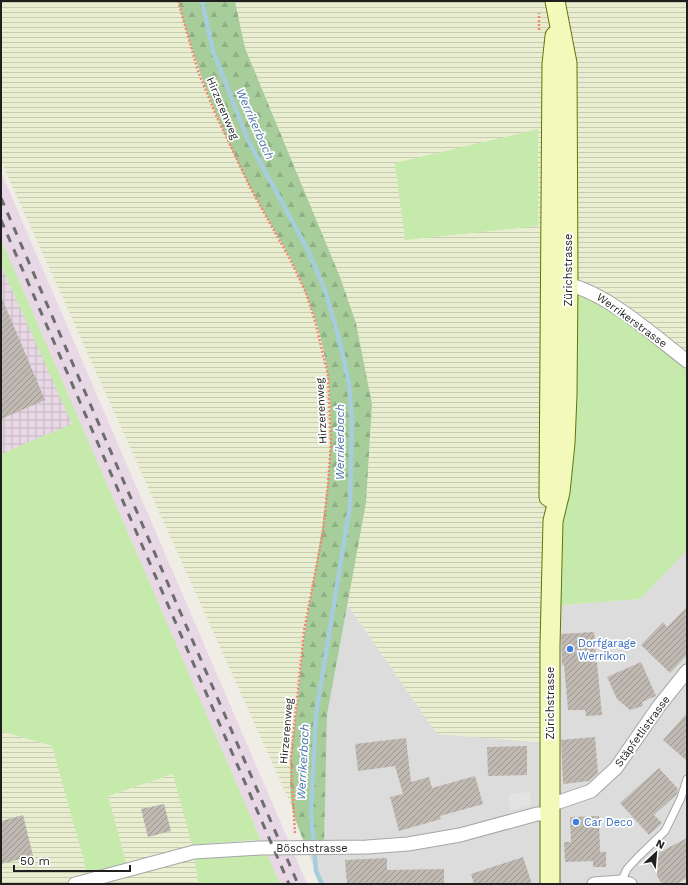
<svg xmlns="http://www.w3.org/2000/svg" width="688" height="885" font-family="'Work Sans',sans-serif">
<style>
.residential{fill:#dddcdc}
.industrial{fill:url(#industrial-grid)}
.railway{fill:#e8d7e4}
.farmland{fill:url(#farmland-rules)}
.grass{fill:#c6e9ac}
.forest{fill:url(#forest-firs)}
.parking{fill:#e3e3e3}
.lines{fill:none;stroke-linecap:round;stroke-linejoin:round}
.stream{stroke:#a6cddc;stroke-width:4.5}
.building{fill:url(#building-hatch)}
.service-casing{stroke:#a6a6a6;stroke-width:9}
.minor-casing{stroke:#a6a6a6;stroke-width:15}
.secondary-casing{stroke:#637507;stroke-width:21}
.path{stroke:#f8846e;stroke-width:2.5;stroke-dasharray:2 2;stroke-linecap:butt}
.service{stroke:#fff;stroke-width:7}
.minor{stroke:#fff;stroke-width:13}
.secondary{stroke:#f2f9ba;stroke-width:19}
.rail{stroke:#6d6d6d;stroke-width:3;stroke-dasharray:8 8;stroke-linecap:butt}
.shop-dot{fill:#3f7fe0;stroke:#fff;stroke-width:1.5}
.labels{text-anchor:middle;stroke-width:3.5;stroke-linejoin:round;paint-order:stroke}
.street-label{font-size:11px;fill:#1f1f1f;stroke:#fff}
.shop-label{font-size:11px;fill:#366cbe;stroke:#fff;text-anchor:start}
.water-label{font-size:12px;font-style:italic;fill:#4c77ad;stroke:#fff}
</style>
<defs>
<pattern id="industrial-grid" width="8" height="8" patternUnits="userSpaceOnUse"><rect width="8" height="8" fill="#e8d7e4"/><path d="M0 4h8M4 0v8" fill="none" stroke="#c7b8c3"/></pattern>
<pattern id="farmland-rules" width="6" height="5" patternUnits="userSpaceOnUse"><rect width="6" height="5" fill="#eaeed1"/><path d="M0 2.5h6" fill="none" stroke="#c8ccb3"/></pattern>
<pattern id="forest-firs" width="22" height="20" patternUnits="userSpaceOnUse"><rect width="22" height="20" fill="#a7ce9a"/><path d="M5 1l3.5 6h-7zM16 11l3.5 6h-7z" fill="#8fb084"/></pattern>
<pattern id="building-hatch" width="6" height="6" patternUnits="userSpaceOnUse"><rect width="6" height="6" fill="#c0b9b1"/><path d="M-1 1l2-2M0 6l6-6M5 7l2-2" fill="none" stroke="#9b968f"/></pattern>
</defs>
<rect width="100%" height="100%" fill="#efede5"/>
<path class="residential" d="M687,550V884H321L306,848H324L327,715L347,604L437,734L549,606L640,599Z"/>
<path class="industrial" d="M1,265L73,424L1,454Z"/>
<path class="railway" d="M1,172L307,884H280L1,239Z"/>
<g class="farmland">
<path d="M1,1H178L198,71L215,113L251,189L291,260L306,293L315,321L328,375L331,443L323,532L304,631L300,665L291,758L292,807L1,161Z"/>
<path d="M235,1H687V550L640,599L549,606L550,741L535,742L437,734L347,604L366,503L372,404L356,323L340,277L245,48Z"/>
<path d="M1,731L52,746L90,879L128,869L108,796L174,774L194,852L198,884H1Z"/>
</g>
<g class="grass">
<path d="M538,129V226L405,240L395,163Z"/>
<path d="M1,239L280,884H198L195,859L262,854L256,840L192,845L173,774L108,796L128,869L89,879L52,746L1,731V454L72,424L1,265Z"/>
<path d="M568,284L687,361V550L640,599L549,606Z"/>
</g>
<path class="forest" d="M178,1H235L245,48L340,277L356,323L372,404L366,503L327,715L324,848H306C302,835 294,820 292,806C287,772 293,738 297,704C300,679 301,654 305,629C319,544 337,466 328,378C324,338 309,297 291,260C278,235 263,212 250,187C219,127 195,66 178,1Z"/>
<path class="parking" d="M530,792V806L510,810L509,794Z"/>
<g class="lines">
<path class="stream" d="M202,1L213,51L248,140L309,252L326,293L338,335L349,383L352,422L350,506L316,714L311,813L316,871L322,884"/>
</g>
<g class="building">
<path d="M1,296L45,400L1,419Z"/>
<path d="M687,607V655L670,673L641,645L663,622L667,627Z"/>
<path d="M594,632L602,715L586,716L585,710H568L564,665H562L561,634Z"/>
<path d="M641,662L656,696L642,702L643,706L630,710L617,699L607,677Z"/>
<path d="M687,713V761L663,740Z"/>
<path d="M595,737L598,773L589,781L563,784L561,740Z"/>
<path d="M406,738L411,782L429,777L432,788L475,776L483,804L440,816L441,819L399,831L390,797L403,794L395,766L358,771L355,744Z"/>
<path d="M527,746V775L488,776L487,747Z"/>
<path d="M659,768L678,789L677,794L654,815L662,823L649,835L620,803Z"/>
<path d="M164,804L171,831L148,837L141,809Z"/>
<path d="M23,815L33,856L1,864V821Z"/>
<path d="M599,816L600,852H606V867H593V861L565,862L564,842H571L570,817Z"/>
<path d="M687,838V878L677,884H662L647,859Z"/>
<path d="M523,857L532,884H474L471,874Z"/>
<path d="M387,858V870L444,869V884H347L345,860Z"/>
</g>
<g class="lines">
<defs>
<path id="service" d="M621,882L627,869L638,857L665,831L681,798L687,779"/>
<g id="minor">
<path d="M560,283C602,288 653,335 687,361"/>
<path d="M550,802H559L591,791L616,768L659,706L687,671"/>
<path d="M75,884L194,852L260,848L367,847L408,844L460,835L537,814H550"/>
<path d="M594,884L621,882L630,884"/>
</g>
<g id="secondary">
<path d="M549,497L552,64L555,36"/>
<path d="M550,884V645L553,521L560,492L565,443L567,395L568,284L567,63L555,1"/>
</g>
</defs>
<use href="#service" class="service-casing"/>
<use href="#minor" class="minor-casing"/>
<use href="#secondary" class="secondary-casing"/>
<g class="path">
<path d="M178,1L198,71L215,113L251,189L291,261L306,293L315,321L328,375L331,443L328,485L323,532L304,631L291,758L295,835"/>
<path d="M539,30V13"/>
</g>
<use href="#service" class="service"/>
<use href="#minor" class="minor"/>
<use href="#secondary" class="secondary"/>
<g class="rail">
<path d="M1,198L298,884"/>
<path d="M1,220L289,884"/>
</g>
</g>
<g class="shop-dot">
<circle cx="570" cy="649" r="4"/>
<circle cx="576" cy="822" r="4"/>
</g>
<g class="labels">
<g class="street-label">
<text transform="translate(223 108) rotate(67)" y="4">Hirzerenweg</text>
<text transform="translate(568 270) rotate(-90)" y="4">Zürichstrasse</text>
<text transform="translate(632 320) rotate(36)" y="4">Werrikerstrasse</text>
<text transform="translate(321 411) rotate(-93)" y="4">Hirzerenweg</text>
<text transform="translate(550 703) rotate(-90)" y="4">Zürichstrasse</text>
<text transform="translate(286 731) rotate(-85)" y="4">Hirzerenweg</text>
<text transform="translate(642 731) rotate(-54)" y="4">Stäpfetlistrasse</text>
<text x="312" y="852">Böschstrasse</text>
</g>
<g class="shop-label">
<text x="578" y="647">Dorfgarage<tspan x="578" dy="13">Werrikon</tspan></text>
<text x="584" y="826">Car Deco</text>
</g>
<g class="water-label">
<text transform="translate(255 124) rotate(66)" y="4">Werrikerbach</text>
<text transform="translate(340 442) rotate(-90)" y="4">Werrikerbach</text>
<text transform="translate(303 762) rotate(-87)" y="4">Werrikerbach</text>
</g>
</g>
<rect width="688" height="885" fill="none" stroke="#1f1f1f" stroke-width="4"/>
<g transform="translate(656 853) rotate(26)" stroke="#ffffff" stroke-width="3" paint-order="stroke">
<path d="M0-3L7 15L0 10L-7 15Z" fill="#1f1f1f"/>
<text y="-6" font-size="11" font-weight="bold" text-anchor="middle" fill="#1f1f1f">N</text>
</g>
<path d="M14 865v6h116v-6" fill="none" stroke="#1f1f1f" stroke-width="2"/>
<text x="20" y="865" font-size="12" fill="#1f1f1f" stroke="#ffffff" stroke-width="3" paint-order="stroke">50 m</text>
</svg>
